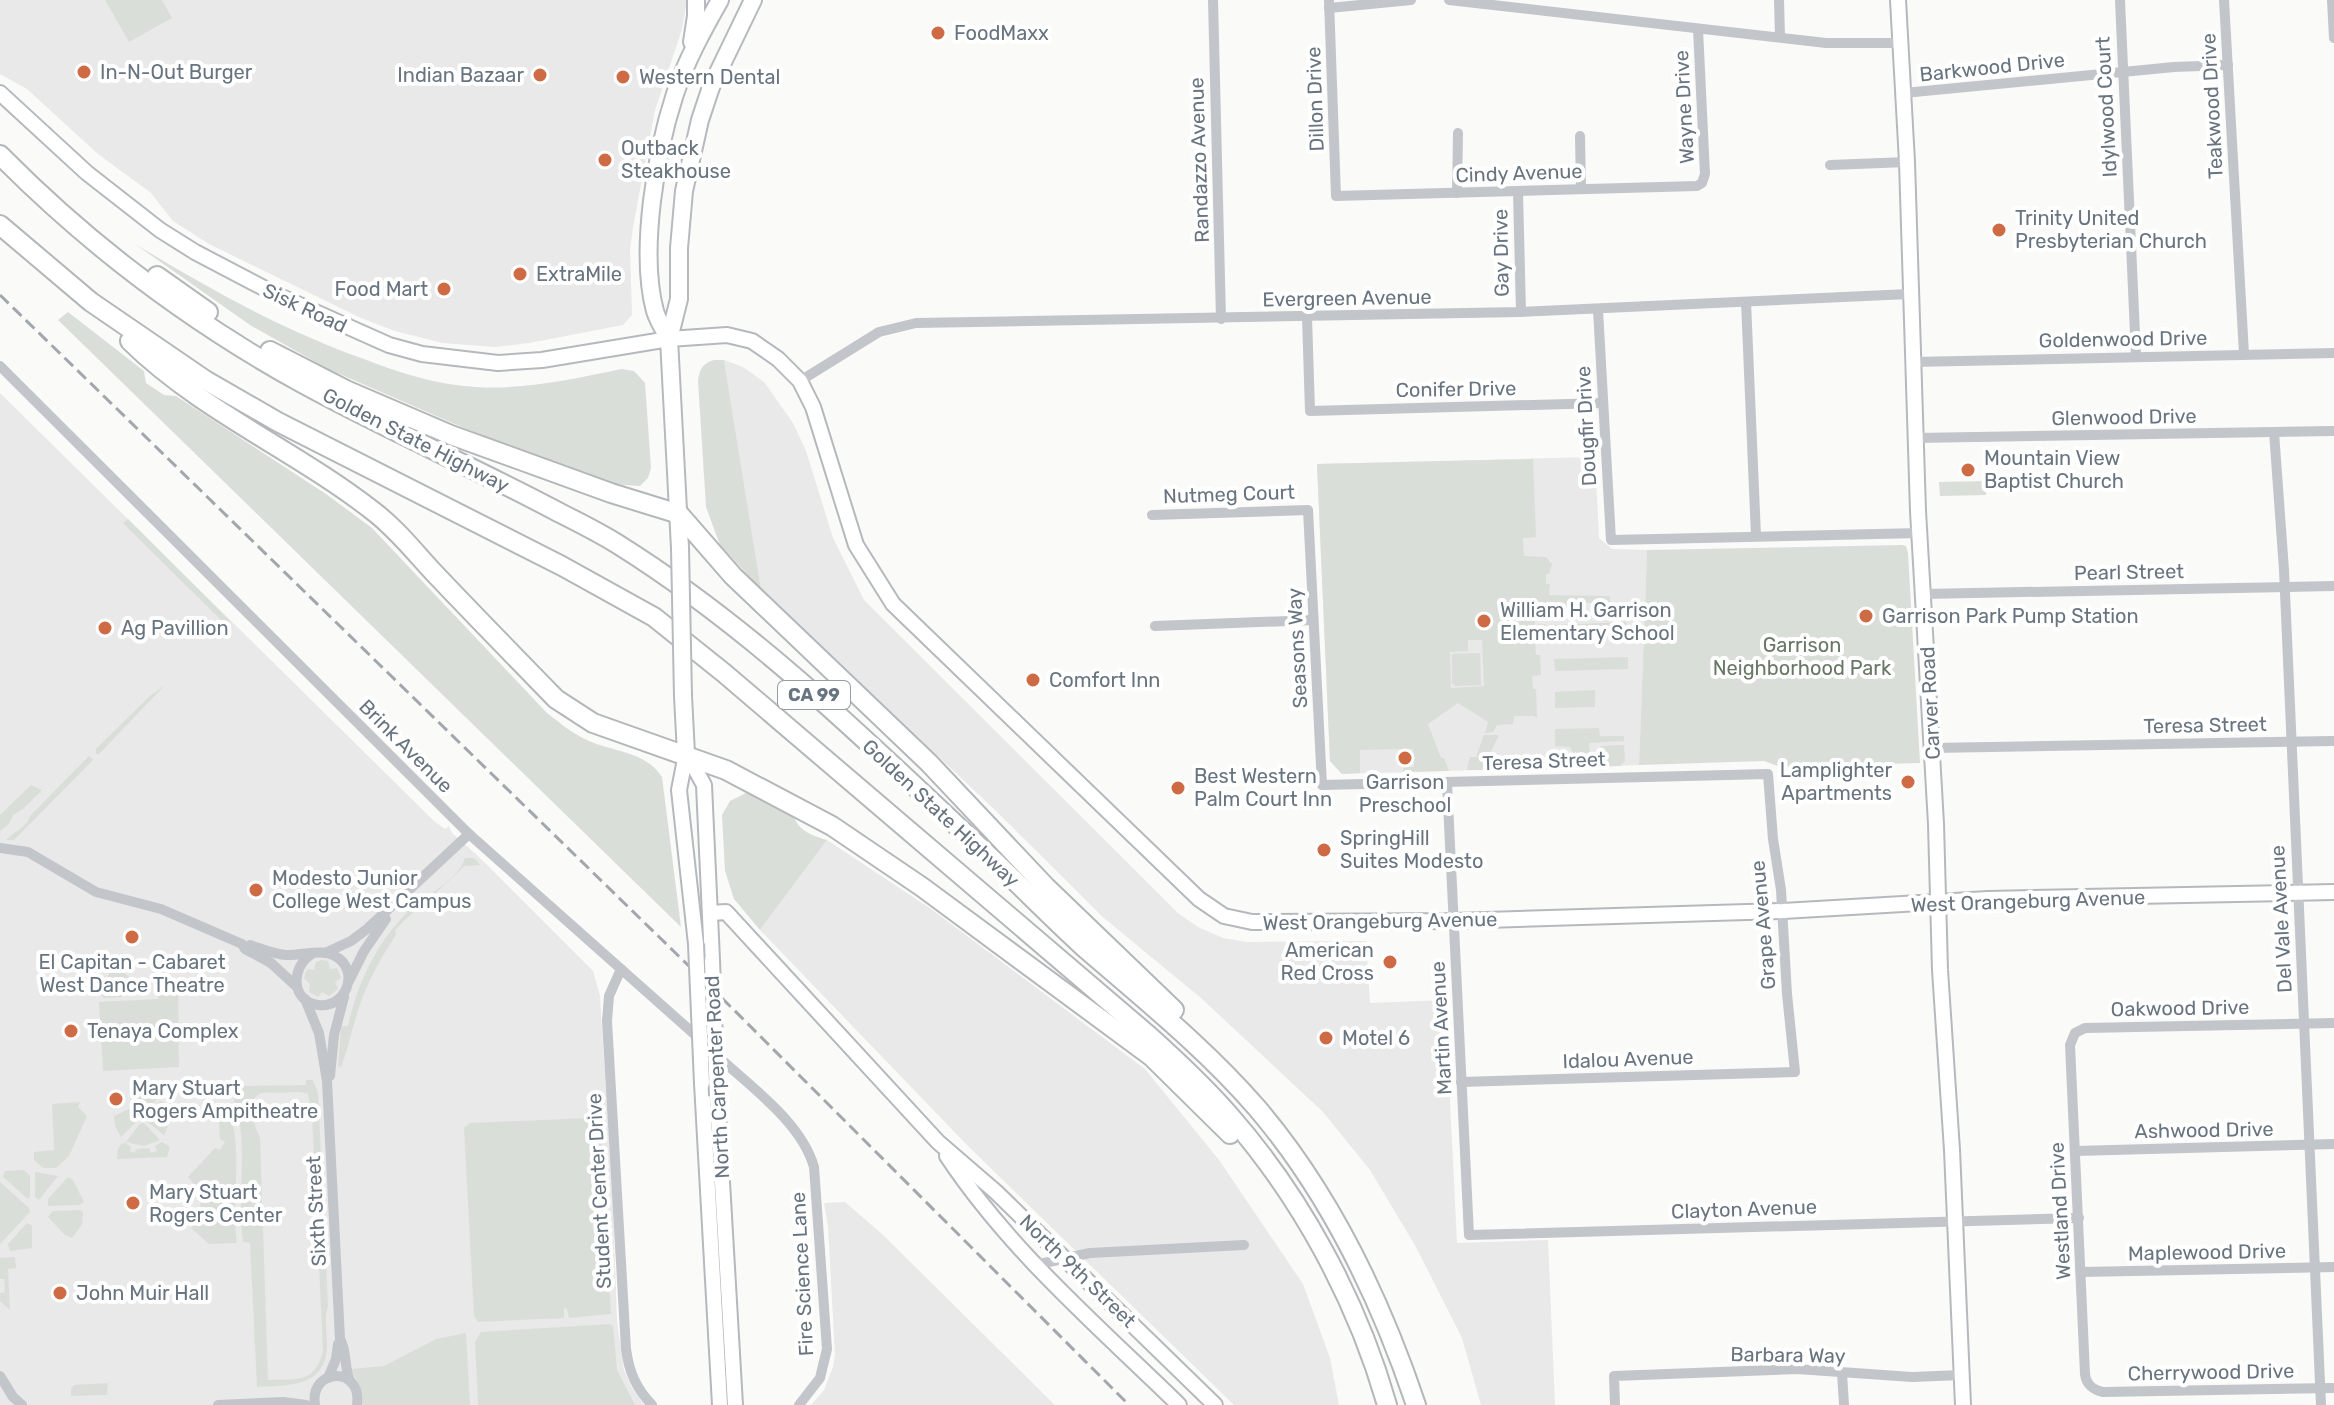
<svg xmlns="http://www.w3.org/2000/svg" width="2334" height="1405" font-family="Rubik,sans-serif">
<style>
.built{fill:#e8e9e8}
.green{fill:#daded8;fill-rule:evenodd}
.lines{fill:none;stroke-linecap:round;stroke-linejoin:round}
.secondary-casing{stroke:#b5b9bd;stroke-width:18}
.primary-casing{stroke:#b6b9bd;stroke-width:20}
.highway-casing{stroke:#b4b7ba;stroke-width:22}
.street{stroke:#c2c5c9;stroke-width:10}
.secondary{stroke:#fff;stroke-width:14}
.primary{stroke:#fff;stroke-width:16}
.highway{stroke:#fff;stroke-width:18}
.rail{stroke:#a2a7ad;stroke-width:3;stroke-dasharray:12 6;stroke-linecap:butt}
.secondary-bridge-casing{stroke:#b5b9bd;stroke-width:18;stroke-linecap:butt}
.primary-bridge-casing{stroke:#b6b9bd;stroke-width:20;stroke-linecap:butt}
.secondary-bridge{stroke:#fff;stroke-width:14}
.primary-bridge{stroke:#fff;stroke-width:16}
.poi-dot{fill:#ce6a44;stroke:#fff;stroke-width:3}
.labels{text-anchor:middle;stroke-width:8;stroke-linejoin:round;paint-order:stroke}
.shield{fill:#fff;stroke:#959ea5;stroke-width:2}
.shield-label{font-size:18px;font-weight:bold;fill:#68747f}
.poi-label{font-size:20px;fill:#68747f;stroke:#fff;text-anchor:start}
.street-label{font-size:20px;fill:#68747f;stroke:#fff}
.park-label{font-size:20px;fill:#697866;stroke:#fff}
</style>
<rect width="100%" height="100%" fill="#fafaf8"/>
<g class="built">
<path d="M0,0H687L682,29L655,110L633,227L630,249L632,315L623,325L529,343L495,347L443,343L395,331L361,318L209,244L173,221L151,193L98,154L27,89L0,74Z"/>
<path d="M724,360L743,367L764,382L793,423L806,451L833,538L864,600L1179,914L1198,927L1223,938L1247,942L1366,941L1370,1003L1445,1000L1457,1243L1548,1240L1555,1405H1481L1462,1338L1416,1247L1370,1170L1323,1112L1201,998L1104,918L995,810L761,589Z"/>
<path d="M0,393L434,821L445,829L449,826L452,833L477,855L593,971L600,996L613,1207L617,1321L624,1370L631,1386L644,1405H0Z"/>
<path d="M1595,457L1599,538L1612,549L1647,550L1639,765L1512,771V769L1342,774L1330,761L1317,464Z"/>
<path d="M827,840L931,909L1145,1069L1219,1160L1303,1284L1330,1358L1339,1405H1234L967,1145L760,930Z"/>
<path d="M845,1202L882,1234L1055,1405H811L824,1390L833,1367L835,1355L828,1226L824,1203Z"/>
</g>
<g class="green">
<path d="M105,0H162L172,18L129,42Z"/>
<path d="M135,244C209,289 283,330 364,359C400,373 437,385 476,387C524,390 574,379 621,369L634,371L645,383L651,468L648,478L640,486L610,484L464,428L328,369L250,325Z"/>
<path d="M68,312L144,371L146,383L164,395L176,396L326,494L372,528L547,713C560,723 573,734 589,741C615,752 646,752 662,777L681,927L58,320Z"/>
<path d="M714,360H724L761,589L720,545L706,507L698,381C699,370 703,363 714,360Z"/>
<path d="M1533,459L1536,537L1523,538L1524,556L1546,557L1552,564L1549,574H1546V584H1550L1549,595L1610,596V602L1540,604V607L1530,608L1531,621H1535V625L1545,624V637H1540V641L1535,642L1536,655H1540L1541,675L1532,676L1533,689H1536L1537,718L1534,716H1514L1513,724L1497,725L1493,732L1485,733L1488,722L1458,703L1428,724L1441,758H1444L1449,771L1403,772V767H1414L1413,749L1360,750V773L1342,774L1330,761L1317,464ZM1468,640H1482L1484,686L1451,688L1450,652L1468,651Z"/>
<path d="M1986,481V495L1940,496L1939,482Z"/>
<path d="M128,519L230,621L226,625L123,523Z"/>
<path d="M1902,545L1906,546L1908,553L1920,763L1781,767L1764,761L1639,765L1647,550Z"/>
<path d="M1626,622L1627,635L1553,637V625Z"/>
<path d="M1480,653L1481,685L1455,686L1452,683V654Z"/>
<path d="M1628,657V669L1555,671L1554,659Z"/>
<path d="M165,685L99,754H96V749L150,696Z"/>
<path d="M1595,690V707L1555,708V692Z"/>
<path d="M1599,728L1600,736H1624V741L1589,743L1590,754H1599L1600,762V746L1624,745L1625,761L1620,766L1580,767L1570,747L1555,746V729Z"/>
<path d="M1484,735H1499L1482,770H1467L1470,757H1476Z"/>
<path d="M89,756L93,760L14,840H6C14,831 27,828 30,816Z"/>
<path d="M31,785L42,790L23,809L13,815L9,824L0,831V815Z"/>
<path d="M746,793L753,794L794,817C799,831 813,836 827,840L760,930L734,899L725,871L722,815L730,801Z"/>
<path d="M465,858H474L480,865L464,866C442,889 417,907 395,930L396,935C383,954 372,974 363,996C354,1019 350,1043 341,1067L338,1066L341,1026H348C358,982 378,939 412,908C429,893 458,880 465,858Z"/>
<path d="M322,960L328,961L330,969L337,968L341,978L335,982L338,989L329,996L322,992L318,997L309,992L310,984L304,978L307,969L314,970L316,962Z"/>
<path d="M125,972L126,975L129,976V986L122,989V997L104,998L99,993L98,978L107,977L109,973Z"/>
<path d="M178,982L179,1067L103,1071L99,1002L158,999V983Z"/>
<path d="M306,1080H313L318,1093L328,1306C324,1318 327,1331 327,1344C327,1388 289,1385 257,1387L250,1243L243,1242C238,1206 244,1170 241,1134C240,1116 232,1102 232,1084H240L241,1086L306,1085ZM300,1092L308,1094L312,1114L323,1351C315,1384 296,1379 268,1380L260,1138C254,1125 250,1112 255,1097L261,1093Z"/>
<path d="M135,1092L150,1093L157,1099L143,1114L138,1116L137,1121L121,1137L115,1126L114,1116L131,1108Z"/>
<path d="M160,1101L164,1103C171,1114 170,1124 164,1135L146,1121V1117Z"/>
<path d="M80,1102L78,1107L87,1116L69,1156L56,1168H43L34,1160V1152L54,1150L52,1104Z"/>
<path d="M226,1112L230,1115C243,1152 231,1202 237,1243L209,1244L191,1228C205,1211 203,1192 188,1177L215,1148L220,1150L225,1142L220,1139L219,1121Z"/>
<path d="M588,1118L597,1120L601,1128L611,1314L569,1318L567,1309L564,1308V1318L478,1322L474,1316L464,1128L470,1123Z"/>
<path d="M144,1123L160,1140L144,1146L126,1142L140,1124Z"/>
<path d="M162,1142L170,1147L167,1157L117,1159L118,1149L121,1144L125,1143L131,1147L130,1151L134,1153L137,1149L149,1148L151,1153L157,1151L155,1146Z"/>
<path d="M24,1170L30,1176V1196L28,1199L3,1177L5,1171Z"/>
<path d="M35,1172L58,1176L39,1200L35,1197Z"/>
<path d="M68,1177L73,1180L84,1202L79,1205L48,1206V1199Z"/>
<path d="M0,1182L29,1208L30,1212L0,1244Z"/>
<path d="M80,1210L83,1212L82,1224L72,1238L65,1235L48,1217L53,1211Z"/>
<path d="M27,1223L32,1226V1248L10,1251L8,1244Z"/>
<path d="M15,1257L16,1268L8,1269L10,1310L0,1301V1293L5,1292L4,1279H0V1258Z"/>
<path d="M609,1324L613,1326L617,1370L635,1405H478L475,1342L481,1332Z"/>
<path d="M466,1333L470,1405H363L362,1391L351,1369L384,1366L436,1339Z"/>
<path d="M108,1383L107,1395L71,1396V1389L74,1385Z"/>
</g>
<g class="lines">
<defs>
<g id="secondary">
<path d="M1898,0L1907,162L1918,511L1936,824L1940,970L1952,1150L1963,1405"/>
<path d="M0,93L87,173L160,230L195,252L277,295L389,345L422,354L498,363L542,360L669,339L727,335L752,341L778,359L800,381L813,407L856,545L893,604L1199,899L1224,916L1252,922L1453,921L1783,911L1988,899L2334,892"/>
<path d="M686,754L679,790L696,944"/>
<path d="M687,754L704,785L712,960"/>
<path d="M711,913L726,912L938,1142L996,1192L1215,1405"/>
<path d="M702,1083L720,1405"/>
<path d="M717,1096L735,1405"/>
<path d="M947,1156C1010,1251 1098,1326 1179,1405"/>
</g>
<g id="primary">
<path d="M692,42L696,16V0"/>
<path d="M669,339C664,330 658,321 655,311C639,252 656,152 675,94C686,61 703,30 720,0"/>
<path d="M680,548L669,339L679,299V248L684,191L700,120L711,87L753,0"/>
<path d="M683,696L686,754"/>
</g>
<g id="highway">
<path d="M0,155C89,245 190,321 300,382C385,429 474,467 560,513C580,523 600,533 619,545C756,631 872,746 989,856C1022,887 1054,920 1087,950C1146,1001 1206,1049 1257,1108C1331,1195 1380,1298 1416,1405"/>
<path d="M0,225L91,302L205,380L278,422L562,566L654,617L724,673L1147,1034C1176,1060 1204,1086 1230,1116C1301,1197 1357,1300 1387,1405"/>
<path d="M157,276L208,312"/>
<path d="M130,341C201,411 295,450 373,511C398,530 416,554 437,576C476,617 516,658 556,699L593,723L726,770L832,826L922,887L1152,1057L1230,1134"/>
<path d="M270,351L346,390L451,435L611,493L679,514L733,576L929,763L1046,887L1174,1010"/>
</g>
</defs>
<use href="#secondary" class="secondary-casing"/>
<use href="#primary" class="primary-casing"/>
<use href="#highway" class="highway-casing"/>
<g class="street">
<path d="M1213,0L1221,319"/>
<path d="M1329,0L1336,196L1697,186L1702,183L1705,174L1698,29"/>
<path d="M1449,0L1826,43H1900"/>
<path d="M1779,0L1780,37"/>
<path d="M2120,0L2136,356"/>
<path d="M2224,0L2244,354"/>
<path d="M2332,0L2334,38"/>
<path d="M1329,8L1411,0"/>
<path d="M1904,93L2174,67L2228,65"/>
<path d="M1580,136L1581,188"/>
<path d="M1830,165L1907,162"/>
<path d="M1518,192L1521,312"/>
<path d="M1457,193L1458,133"/>
<path d="M1746,302L1756,536"/>
<path d="M1598,310L1611,540L1920,533"/>
<path d="M1307,317L1310,411L1603,403"/>
<path d="M1912,362L2334,353"/>
<path d="M0,366L469,834L702,1041"/>
<path d="M800,381L879,332L916,323L1521,312L1909,294"/>
<path d="M2274,432L2284,570L2321,1405"/>
<path d="M1916,438L2334,431"/>
<path d="M1152,515L1308,510L1322,785L1768,774L1773,839L1781,890L1787,994L1795,1072L1461,1082"/>
<path d="M1924,594L2334,586"/>
<path d="M1155,626L1313,620"/>
<path d="M1932,748L2334,741"/>
<path d="M1447,783L1469,1235L2079,1218"/>
<path d="M0,848L28,852L96,892L161,909L242,944L245,949L271,963L297,987"/>
<path d="M250,945C262,949 273,954 286,955C301,956 321,948 335,956C361,970 346,1009 318,1005C290,1001 291,966 312,954"/>
<path d="M325,953L351,941L367,929L469,834"/>
<path d="M621,969L609,996L607,1021L626,1349C629,1372 636,1388 652,1405"/>
<path d="M349,981L364,951L386,919"/>
<path d="M305,999L319,1033L327,1081L340,1339C347,1350 344,1368 350,1381"/>
<path d="M2334,1023L2085,1028L2075,1033L2070,1045L2085,1374C2086,1384 2093,1390 2103,1392L2334,1388"/>
<path d="M713,1052C748,1085 801,1121 814,1167L827,1349L820,1378L799,1405"/>
<path d="M330,1076L334,1035L344,997"/>
<path d="M2075,1151L2334,1144"/>
<path d="M1035,1265L1090,1253L1244,1245"/>
<path d="M2081,1272L2334,1267"/>
<path d="M1842,1373L1844,1405"/>
<path d="M0,1376L13,1397L22,1405"/>
<path d="M328,1378L336,1359L338,1344"/>
<path d="M218,1405L283,1402L306,1405"/>
<path d="M315,1405C309,1367 363,1366 357,1405"/>
<path d="M1615,1405L1614,1376L1797,1369L1912,1377L1962,1375"/>
</g>
<use href="#secondary" class="secondary"/>
<use href="#primary" class="primary"/>
<use href="#highway" class="highway"/>
<path class="rail" d="M0,295L732,1008L1129,1405"/>
<defs>
<g id="secondary-bridge">
<path d="M696,944L702,1083"/>
<path d="M712,960L717,1096"/>
</g>
<path id="primary-bridge" d="M680,548L683,696"/>
</defs>
<use href="#secondary-bridge" class="secondary-bridge-casing"/>
<use href="#primary-bridge" class="primary-bridge-casing"/>
<use href="#secondary-bridge" class="secondary-bridge"/>
<use href="#primary-bridge" class="primary-bridge"/>
</g>
<g class="poi-dot">
<circle cx="938" cy="33" r="8"/>
<circle cx="84" cy="72" r="8"/>
<circle cx="540" cy="75" r="8"/>
<circle cx="623" cy="77" r="8"/>
<circle cx="605" cy="160" r="8"/>
<circle cx="1999" cy="230" r="8"/>
<circle cx="520" cy="274" r="8"/>
<circle cx="444" cy="289" r="8"/>
<circle cx="1968" cy="470" r="8"/>
<circle cx="1866" cy="616" r="8"/>
<circle cx="1484" cy="621" r="8"/>
<circle cx="105" cy="628" r="8"/>
<circle cx="1033" cy="680" r="8"/>
<circle cx="1405" cy="758" r="8"/>
<circle cx="1908" cy="782" r="8"/>
<circle cx="1178" cy="788" r="8"/>
<circle cx="1324" cy="850" r="8"/>
<circle cx="256" cy="890" r="8"/>
<circle cx="132" cy="937" r="8"/>
<circle cx="1390" cy="962" r="8"/>
<circle cx="71" cy="1031" r="8"/>
<circle cx="1326" cy="1038" r="8"/>
<circle cx="116" cy="1099" r="8"/>
<circle cx="133" cy="1203" r="8"/>
<circle cx="60" cy="1293" r="8"/>
</g>
<g class="labels">
<rect class="shield" x="778" y="681" width="72" height="28" rx="6"/>
<g class="shield-label">
<text x="814" y="701">CA 99</text>
</g>
<g class="poi-label">
<text x="954" y="40">FoodMaxx</text>
<text x="100" y="79">In-N-Out Burger</text>
<text x="524" y="82" text-anchor="end">Indian Bazaar</text>
<text x="639" y="84">Western Dental</text>
<text x="621" y="155">Outback<tspan x="621" dy="23">Steakhouse</tspan></text>
<text x="2015" y="225">Trinity United<tspan x="2015" dy="23">Presbyterian Church</tspan></text>
<text x="536" y="281">ExtraMile</text>
<text x="428" y="296" text-anchor="end">Food Mart</text>
<text x="1984" y="465">Mountain View<tspan x="1984" dy="23">Baptist Church</tspan></text>
<text x="1500" y="617">William H. Garrison<tspan x="1500" dy="23">Elementary School</tspan></text>
<text x="1882" y="623">Garrison Park Pump Station</text>
<text x="121" y="635">Ag Pavillion</text>
<text x="1049" y="687">Comfort Inn</text>
<text x="1892" y="777" text-anchor="end">Lamplighter<tspan x="1892" dy="23">Apartments</tspan></text>
<text x="1194" y="783">Best Western<tspan x="1194" dy="23">Palm Court Inn</tspan></text>
<text x="1405" y="789" text-anchor="middle">Garrison<tspan x="1405" dy="23">Preschool</tspan></text>
<text x="1340" y="845">SpringHill<tspan x="1340" dy="23">Suites Modesto</tspan></text>
<text x="272" y="885">Modesto Junior<tspan x="272" dy="23">College West Campus</tspan></text>
<text x="1374" y="957" text-anchor="end">American<tspan x="1374" dy="23">Red Cross</tspan></text>
<text x="132" y="969" text-anchor="middle">El Capitan - Cabaret<tspan x="132" dy="23">West Dance Theatre</tspan></text>
<text x="87" y="1038">Tenaya Complex</text>
<text x="1342" y="1045">Motel 6</text>
<text x="132" y="1095">Mary Stuart<tspan x="132" dy="23">Rogers Ampitheatre</tspan></text>
<text x="149" y="1199">Mary Stuart<tspan x="149" dy="23">Rogers Center</tspan></text>
<text x="76" y="1300">John Muir Hall</text>
</g>
<g class="street-label">
<text transform="translate(1992 67) rotate(-6)" y="7">Barkwood Drive</text>
<text transform="translate(1315 99) rotate(-92)" y="7">Dillon Drive</text>
<text transform="translate(2212 106) rotate(-93)" y="7">Teakwood Drive</text>
<text transform="translate(1684 107) rotate(-93)" y="7">Wayne Drive</text>
<text transform="translate(2106 107) rotate(-93)" y="7">Idylwood Court</text>
<text transform="translate(1199 160) rotate(-92)" y="7">Randazzo Avenue</text>
<text transform="translate(1519 173) rotate(-2)" y="7">Cindy Avenue</text>
<text transform="translate(1501 253) rotate(-91)" y="7">Gay Drive</text>
<text transform="translate(1347 298) rotate(-1)" y="7">Evergreen Avenue</text>
<text transform="translate(305 308) rotate(25)" y="7">Sisk Road</text>
<text transform="translate(2123 339) rotate(-1)" y="7">Goldenwood Drive</text>
<text transform="translate(1456 389) rotate(-1)" y="7">Conifer Drive</text>
<text transform="translate(2124 417) rotate(-1)" y="7">Glenwood Drive</text>
<text transform="translate(1586 426) rotate(-93)" y="7">Dougfir Drive</text>
<text transform="translate(416 440) rotate(27)" y="7">Golden State Highway</text>
<text transform="translate(1229 494) rotate(-2)" y="7">Nutmeg Court</text>
<text transform="translate(2129 572) rotate(-1)" y="7">Pearl Street</text>
<text transform="translate(1297 648) rotate(-93)" y="7">Seasons Way</text>
<text transform="translate(1930 703) rotate(-93)" y="7">Carver Road</text>
<text transform="translate(2205 725) rotate(-1)" y="7">Teresa Street</text>
<text transform="translate(406 746) rotate(45)" y="7">Brink Avenue</text>
<text transform="translate(1544 761) rotate(-2)" y="7">Teresa Street</text>
<text transform="translate(941 813) rotate(43)" y="7">Golden State Highway</text>
<text transform="translate(2028 901) rotate(-2)" y="7">West Orangeburg Avenue</text>
<text transform="translate(2281 919) rotate(-93)" y="7">Del Vale Avenue</text>
<text transform="translate(1380 921) rotate(-1)" y="7">West Orangeburg Avenue</text>
<text transform="translate(1763 925) rotate(-95)" y="7">Grape Avenue</text>
<text transform="translate(2180 1008) rotate(-1)" y="7">Oakwood Drive</text>
<text transform="translate(1441 1028) rotate(-93)" y="7">Martin Avenue</text>
<text transform="translate(1628 1059) rotate(-2)" y="7">Idalou Avenue</text>
<text transform="translate(717 1077) rotate(-93)" y="7">North Carpenter Road</text>
<text transform="translate(2204 1130) rotate(-1)" y="7">Ashwood Drive</text>
<text transform="translate(599 1191) rotate(-93)" y="7">Student Center Drive</text>
<text transform="translate(1744 1209) rotate(-2)" y="7">Clayton Avenue</text>
<text transform="translate(316 1211) rotate(-93)" y="7">Sixth Street</text>
<text transform="translate(2060 1211) rotate(-93)" y="7">Westland Drive</text>
<text transform="translate(2207 1252) rotate(-1)" y="7">Maplewood Drive</text>
<text transform="translate(1078 1271) rotate(44)" y="7">North 9th Street</text>
<text transform="translate(802 1274) rotate(-93)" y="7">Fire Science Lane</text>
<text transform="translate(1788 1355) rotate(1)" y="7">Barbara Way</text>
<text transform="translate(2211 1372) rotate(-1)" y="7">Cherrywood Drive</text>
</g>
<g class="park-label">
<text x="1802" y="652">Garrison<tspan x="1802" dy="23">Neighborhood Park</tspan></text>
</g>
</g>
</svg>
